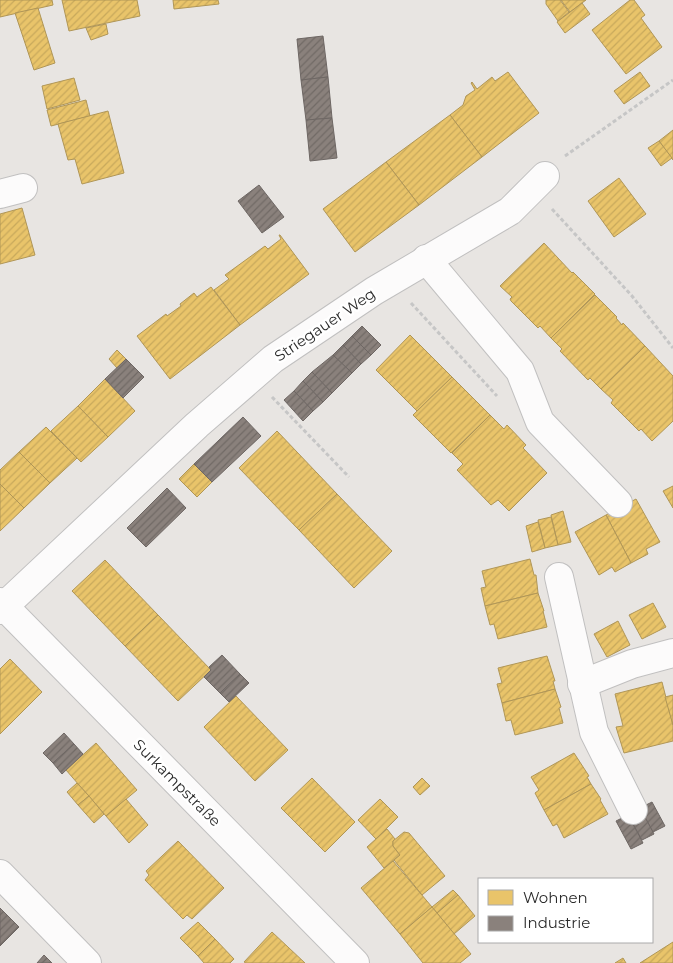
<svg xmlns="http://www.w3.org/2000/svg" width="673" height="963" font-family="Montserrat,sans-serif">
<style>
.homes{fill:url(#homes-hatch);stroke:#b09657}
.industry{fill:url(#industry-hatch);stroke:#6e6764}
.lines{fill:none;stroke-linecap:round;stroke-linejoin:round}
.minor-casing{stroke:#c1c0c0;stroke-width:30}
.path{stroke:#c6c6c6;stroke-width:3;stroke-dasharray:4 2.5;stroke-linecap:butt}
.minor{stroke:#fcfbfb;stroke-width:28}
.labels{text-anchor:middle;stroke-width:5;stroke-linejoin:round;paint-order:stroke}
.street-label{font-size:15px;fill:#2b2b2b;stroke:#fff}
</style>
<defs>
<pattern id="homes-hatch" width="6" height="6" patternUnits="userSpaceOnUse" patternTransform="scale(1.25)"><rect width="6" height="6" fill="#e9c46a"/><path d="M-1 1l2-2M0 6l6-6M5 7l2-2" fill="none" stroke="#c8a95c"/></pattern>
<pattern id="industry-hatch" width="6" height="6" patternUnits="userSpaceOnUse" patternTransform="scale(1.25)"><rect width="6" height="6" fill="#8a817c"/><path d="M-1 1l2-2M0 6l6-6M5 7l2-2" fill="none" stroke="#716a66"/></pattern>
</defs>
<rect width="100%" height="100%" fill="#e8e5e2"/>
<g class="homes">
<path d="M0,0H52L53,5L0,17Z"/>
<path d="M62,0H137L140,16L69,31Z"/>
<path d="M173,0H218L219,4L174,9Z"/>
<path d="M546,0H560L569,12L558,21L546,4Z"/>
<path d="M561,0H586L570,12Z"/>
<path d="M630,0H634L645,15L641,18L662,47L626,74L592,30Z"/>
<path d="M582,3L590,14L565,33L557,22Z"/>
<path d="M38,8L55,63L34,70L15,13Z"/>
<path d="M106,24L108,34L91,40L86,28Z"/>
<path d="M508,72L539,113L482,157L450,115L463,105L466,96L475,90L471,83L472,82L477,89L492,77L495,81Z"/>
<path d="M640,72L650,86L624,104L614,91Z"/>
<path d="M74,78L80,100L47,109L42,86Z"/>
<path d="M86,100L90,116L51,126L47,110Z"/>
<path d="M108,111L124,173L82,184L75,159L68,160L58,124Z"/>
<path d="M450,115L482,157L419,205L386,162Z"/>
<path d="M673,130V160L659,141Z"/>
<path d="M659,141L672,158L661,166L648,148Z"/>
<path d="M386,162L419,205L355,252L323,209Z"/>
<path d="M619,178L646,214L614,237L588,201Z"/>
<path d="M22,208L35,255L0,264V214Z"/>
<path d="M279,235H280L309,274L240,325L214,290L229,279L225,275L265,246L268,249L281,239Z"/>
<path d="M544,243L572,273L573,272L595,294L551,338L540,326L538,328L511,301L510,299L512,297L500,286Z"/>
<path d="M211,287L240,325L170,379L137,336L166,314L167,316L181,306L180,304L194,293L197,297Z"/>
<path d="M595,295L617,317L616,318L622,325L623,323L645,346L601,389L590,378L588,380L560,351L562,349L551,338Z"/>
<path d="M410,335L452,377L417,411L376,370Z"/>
<path d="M645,346L673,376V421L652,441L641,429L639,431L611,403L613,400L601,389Z"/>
<path d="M117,350L126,359L117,368L109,359Z"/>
<path d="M452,377L490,415L451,453L413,415Z"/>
<path d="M105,379L135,411L108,437L78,406Z"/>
<path d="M78,406L108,437L81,462L51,431Z"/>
<path d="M490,415L504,429L507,425L526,445L523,448L547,473L509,511L498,500L491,505L457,470L463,464L452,453Z"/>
<path d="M46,427L77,458L50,483L19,452Z"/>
<path d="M277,431L337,494L299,530L239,468Z"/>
<path d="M19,452L50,483L24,508L0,484V470Z"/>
<path d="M194,464L212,482L197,497L179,479Z"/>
<path d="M0,484L24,508L0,531Z"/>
<path d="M673,486V508L663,491Z"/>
<path d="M337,494L392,551L354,588L299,530Z"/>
<path d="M636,499L660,542L646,549L648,554L631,563L606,515Z"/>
<path d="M563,511L571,542L558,545L551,515Z"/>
<path d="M606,515L631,563L615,572L612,567L599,575L575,532Z"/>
<path d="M551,517L558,545L545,548L538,520Z"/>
<path d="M538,522L545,548L532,552L526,526Z"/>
<path d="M530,559L534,575H536L538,593L485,606L481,588L486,587L482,571Z"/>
<path d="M105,560L158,615L125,646L72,591Z"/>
<path d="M538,593L544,611H543L547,627L498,639L494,624L490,625L485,606Z"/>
<path d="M653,603L666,627L642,639L629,615Z"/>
<path d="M158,615L211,670L178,701L125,646Z"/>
<path d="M618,621L630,645L607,657L594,634Z"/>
<path d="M547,656L555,681H553L555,689L502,703L497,684L502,683L498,668Z"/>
<path d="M10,659L42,692L0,734V669Z"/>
<path d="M662,682L673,725V741L624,753L616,727L623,726L615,694Z"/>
<path d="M555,689L561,707L559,708L563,723L515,735L511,720L506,721L502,703Z"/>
<path d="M673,695V725L665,697Z"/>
<path d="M236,696L288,750L255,781L204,727Z"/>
<path d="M96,743L137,790L106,816L66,770Z"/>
<path d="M574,753L589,776L587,777L591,784L544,810L535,793L539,790L531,777Z"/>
<path d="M312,778L355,822L325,852L281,808Z"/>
<path d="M422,778L430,786L420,795L413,787Z"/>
<path d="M77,783L89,796L78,805L67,792Z"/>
<path d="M591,784L601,799L600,800L608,814L564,838L557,824L553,826L544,810Z"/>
<path d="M89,796L104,814L94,823L78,805Z"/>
<path d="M126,799L148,825L129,843L106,816Z"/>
<path d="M380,799L398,817L376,839L358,820Z"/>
<path d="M387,829L395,839L393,841V846L400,855L384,868L367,847Z"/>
<path d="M404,832L409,833L445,876L422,895L394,860L400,855L393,846V841Z"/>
<path d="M178,841L224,888L192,919L187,915L183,919L145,880L149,875L146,871Z"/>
<path d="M393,861L432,907L400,934L361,888Z"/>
<path d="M453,890L458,895L437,913L432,907Z"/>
<path d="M458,895L475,916L454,934L437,913Z"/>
<path d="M432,907L471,954L460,963H423L400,934Z"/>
<path d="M198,922L215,939L198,956L180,938Z"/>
<path d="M272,932L305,963H246L244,962Z"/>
<path d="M215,939L234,959L230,963H204L198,956Z"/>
<path d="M673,942V963H640Z"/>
<path d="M623,958L626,963H615Z"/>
</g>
<g class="industry">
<path d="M323,36L328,77L301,80L297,39Z"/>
<path d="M328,77L332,118L306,120L301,80Z"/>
<path d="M332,118L337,158L310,161L306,120Z"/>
<path d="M259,185L284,217L262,233L238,201Z"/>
<path d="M362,326L381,345L371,355L352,336Z"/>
<path d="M352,336L371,355L361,364L343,345Z"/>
<path d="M343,345L361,364L352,373L333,355Z"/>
<path d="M333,355L352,373L332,393L312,372Z"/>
<path d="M126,359L144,377L123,398L105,379Z"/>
<path d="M312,372L332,393L323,402L303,381Z"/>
<path d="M303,381L323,402L313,411L294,391Z"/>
<path d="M294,391L313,411L303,421L284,400Z"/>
<path d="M243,417L261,436L212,482L194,464Z"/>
<path d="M167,488L186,508L146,547L127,528Z"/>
<path d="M222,655L240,674L220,693L204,677L211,670L209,667Z"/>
<path d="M240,674L249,683L229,702L220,693Z"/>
<path d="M64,733L74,744L53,763L43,753Z"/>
<path d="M74,744L83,754L62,774L53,763Z"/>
<path d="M652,802L665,826L653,832L640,808Z"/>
<path d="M640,808L654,834L642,840L628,815Z"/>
<path d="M628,815L643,843L631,849L616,821Z"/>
<path d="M0,908L19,927L0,946Z"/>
<path d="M44,955L52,963H37Z"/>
</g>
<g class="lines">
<defs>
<g id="minor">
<path d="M0,194L23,188"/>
<path d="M426,259L520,371L540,422L618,503"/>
<path d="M559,577L594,732L633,810"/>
<path d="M0,602L355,963"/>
<path d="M0,610L197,425L273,359L374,291L510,211L545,176"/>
<path d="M582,684L632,664L673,653"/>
<path d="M0,874L87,963"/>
</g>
</defs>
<use href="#minor" class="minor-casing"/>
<g class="path">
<path d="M565,156L673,80"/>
<path d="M552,209L632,296L673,348"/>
<path d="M411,303L497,396"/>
<path d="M272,397L349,477"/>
</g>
<use href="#minor" class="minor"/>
</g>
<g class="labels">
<g class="street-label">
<text transform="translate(325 325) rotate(-34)" y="5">Striegauer Weg</text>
<text transform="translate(177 783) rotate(45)" y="5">Surkampstraße</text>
</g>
</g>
<rect x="478" y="878" width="175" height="65" fill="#ffffff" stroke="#aaaaaa"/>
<rect x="488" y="890" width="25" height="15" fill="#e9c46a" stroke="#aaaaaa"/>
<text x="523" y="903" font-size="15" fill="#2b2b2b">Wohnen</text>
<rect x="488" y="916" width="25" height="15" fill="#8a817c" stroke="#aaaaaa"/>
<text x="523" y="928" font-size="15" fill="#2b2b2b">Industrie</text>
</svg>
